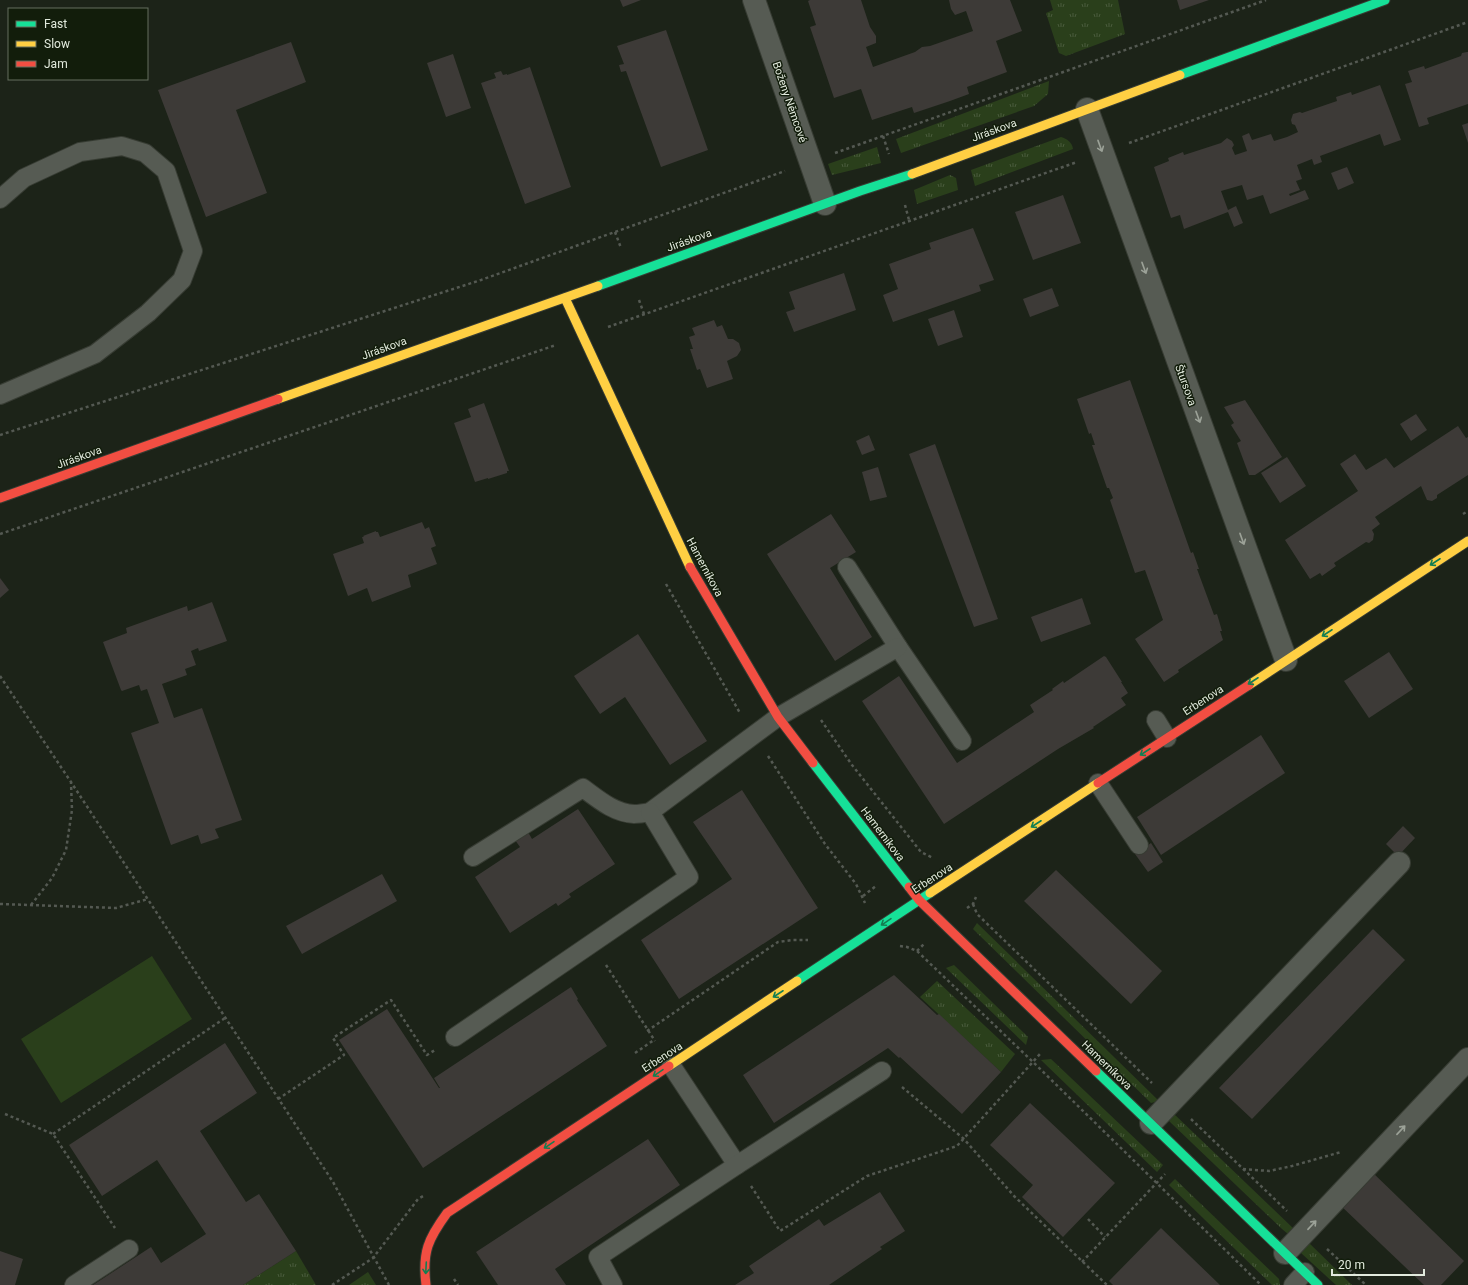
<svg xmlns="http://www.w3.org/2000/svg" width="1468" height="1285" viewBox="0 0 1468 1285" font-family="Roboto,sans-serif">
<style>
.grass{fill:url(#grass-tufts)}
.pitch{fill:#2a3f1b}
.building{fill:#3d3a37}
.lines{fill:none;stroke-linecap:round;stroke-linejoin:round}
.lane-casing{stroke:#373c33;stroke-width:20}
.street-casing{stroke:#373c33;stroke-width:24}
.fast-casing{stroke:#373c33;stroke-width:11}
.slow-casing{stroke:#373c33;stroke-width:11}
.jam-casing{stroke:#373c33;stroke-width:11}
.path{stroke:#545952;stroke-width:2.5;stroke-dasharray:3 3;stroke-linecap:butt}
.lane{stroke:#565b53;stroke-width:18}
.street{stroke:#565b53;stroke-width:22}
.fast{stroke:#16e098;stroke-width:9}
.slow{stroke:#ffcf43;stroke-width:9}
.jam{stroke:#f24e42;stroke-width:9}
.oneway{stroke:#9ca298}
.oneway2{stroke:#147e52}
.labels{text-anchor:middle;stroke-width:3;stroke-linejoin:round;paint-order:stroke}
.street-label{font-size:11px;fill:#e2eadd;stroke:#121d0b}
</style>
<defs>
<pattern id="grass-tufts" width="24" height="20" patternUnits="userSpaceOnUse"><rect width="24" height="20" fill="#2a3f1b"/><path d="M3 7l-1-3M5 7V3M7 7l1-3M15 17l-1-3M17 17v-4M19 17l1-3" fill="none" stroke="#495b3c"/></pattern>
</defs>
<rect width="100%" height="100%" fill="#1c2318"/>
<g class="grass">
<polygon points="1050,0 1118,0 1125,34 1066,56 1059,53 1046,13 1053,10"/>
<polygon points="1049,81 1048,94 1034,106 901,153 896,139"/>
<path d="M 1061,137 C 1067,139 1072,142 1073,149 L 975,186 L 971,170 Z"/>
<polygon points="877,147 881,163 832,175 828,164"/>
<polygon points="950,175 956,178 958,190 917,204 914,190"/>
<polygon points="977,923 1159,1101 1151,1103 973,929"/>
<polygon points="954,965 1028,1037 1026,1045 946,968"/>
<polygon points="937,981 1015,1054 1001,1072 920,997"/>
<polygon points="1051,1059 1163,1165 1157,1172 1041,1060"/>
<polygon points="1173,1113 1296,1231 1288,1234 1282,1229 1169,1121"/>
<polygon points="1175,1179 1279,1279 1280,1285 1272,1285 1169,1185"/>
<polygon points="1306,1240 1352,1285 1336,1285 1301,1253 1301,1246"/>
<polygon points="296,1251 316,1285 243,1285"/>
<polygon points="368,1272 376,1285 349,1285"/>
</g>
<polygon class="pitch" points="152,956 192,1019 61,1103 21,1039"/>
<g class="building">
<polygon points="620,0 641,0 623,7"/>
<polygon points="810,0 861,0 870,27 876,36 876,43 866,47 873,67 915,52 922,47 930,46 973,31 966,11 955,15 951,9 949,0 1010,0 1022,31 996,41 1007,72 967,87 969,94 950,101 914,113 912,107 872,120 861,89 834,98 810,27 816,25 808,1"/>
<polygon points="1177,0 1209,0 1180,10"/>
<polygon points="666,30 708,150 661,167 626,71 621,72 619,65 624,64 617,46"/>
<polygon points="291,42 306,82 236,110 267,193 206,217 158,90"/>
<polygon points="1467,52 1468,52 1468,104 1427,118 1429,124 1419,127 1405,84 1412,82 1408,71 1424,66 1425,69 1461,56 1462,53"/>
<polygon points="453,54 471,108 446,117 427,63"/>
<polygon points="530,67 571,187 525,204 481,83 496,78 494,73 501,71 503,75 507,74 507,75"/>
<polygon points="1380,85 1401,140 1384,146 1380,134 1320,156 1322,162 1314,165 1312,159 1297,165 1302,179 1296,181 1300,190 1289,194 1290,196 1305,190 1309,199 1270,214 1263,195 1247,200 1242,185 1221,191 1228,210 1236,206 1243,223 1234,227 1228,212 1184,229 1180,215 1171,218 1154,167 1169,161 1168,158 1183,152 1184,155 1221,143 1227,138 1232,141 1234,145 1232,148 1235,155 1247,151 1242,136 1249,133 1252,140 1271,134 1274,141 1287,137 1298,132 1295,125 1292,124 1291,120 1293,114 1300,112 1302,113 1337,101 1336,97 1351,92 1352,95"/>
<polygon points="1468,123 1468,143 1462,125"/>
<polygon points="1347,167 1354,183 1338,190 1331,173"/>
<polygon points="1063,195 1081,243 1033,260 1015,212"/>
<polygon points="973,228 994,280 979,285 981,291 893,322 883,295 898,289 889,264 931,249 929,243"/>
<polygon points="844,273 856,310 794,332 786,312 795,309 789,292"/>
<polygon points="1052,288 1059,306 1030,317 1023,299"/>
<polygon points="954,310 963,337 938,346 928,319"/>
<polygon points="714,320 717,327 722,325 728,339 733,339 739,343 741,350 737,356 727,361 733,379 707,388 700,369 697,370 690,349 693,349 689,337 695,335 692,328"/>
<polygon points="1130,380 1191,553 1193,552 1199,569 1197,569 1214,615 1217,614 1222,631 1220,631 1223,640 1178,670 1179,672 1164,682 1135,639 1163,620 1145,570 1135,573 1110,500 1113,498 1109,488 1107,488 1092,445 1095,445 1091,433 1089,434 1077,399"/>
<polygon points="1245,400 1282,457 1255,475 1249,475 1237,443 1241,441 1231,425 1234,423 1224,407"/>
<polygon points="484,403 509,471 507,471 507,473 488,479 488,478 475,482 454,423 471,417 468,409"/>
<polygon points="1416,414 1427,430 1411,441 1400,424"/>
<polygon points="1458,426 1466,438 1468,437 1468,475 1437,495 1437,498 1432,501 1427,500 1421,486 1375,517 1380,524 1372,530 1374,534 1373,540 1369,543 1366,542 1334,563 1336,566 1322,576 1320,573 1310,579 1285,540 1358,491 1340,464 1355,454 1366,470 1386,458 1394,468"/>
<polygon points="869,435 875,450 862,455 856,441"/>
<polygon points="935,444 998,619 974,627 909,454"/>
<polygon points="1287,457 1306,486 1280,503 1261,473"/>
<polygon points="878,467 887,497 870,501 862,472"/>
<polygon points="831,514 856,552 830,568 872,637 835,661 767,554"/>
<polygon points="422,522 425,529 429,527 436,546 431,548 437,564 408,575 411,587 372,602 367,588 348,596 333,554 364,543 362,537 364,537 363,536 376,531 376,532 378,532 380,537"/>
<polygon points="0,578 9,590 0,598"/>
<polygon points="1082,598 1091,624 1041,642 1031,617"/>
<polygon points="212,602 227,641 199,651 198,648 191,651 196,665 185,669 187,675 162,684 174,718 202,708 242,820 215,829 219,838 201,844 198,835 171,845 131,733 159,723 147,689 141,691 139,685 122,691 121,690 103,642 127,633 126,628 187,606 188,611"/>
<polygon points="638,634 707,741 670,765 625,697 600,714 574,676"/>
<polygon points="1389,652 1413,689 1369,718 1344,681"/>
<polygon points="1104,656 1106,657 1122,682 1121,682 1128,693 1121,698 1126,705 1093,727 1094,728 1058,749 944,824 862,701 899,676 957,763 1034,712 1030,705 1053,690 1052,689 1063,681 1064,683"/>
<polygon points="1261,735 1285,773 1161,855 1137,817"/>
<polygon points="742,790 818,908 679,999 641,940 732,879 693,822"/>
<polygon points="578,809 615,864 569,894 571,897 558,906 556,903 510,933 475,877 520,847 515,840 528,832 532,839"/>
<polygon points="1403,826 1415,838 1398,856 1386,844"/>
<polygon points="1151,843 1163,862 1148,872 1135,854"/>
<polygon points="1056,870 1162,971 1131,1004 1024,901"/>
<polygon points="382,874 397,901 302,954 286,926"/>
<polygon points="1373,929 1405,960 1252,1119 1219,1088"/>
<polygon points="894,975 937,1015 939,1014 1001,1072 962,1114 900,1057 899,1058 888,1048 774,1123 743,1075"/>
<polygon points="571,987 578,999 577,1000 607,1046 423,1168 339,1040 387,1009 439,1088 440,1088 434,1078"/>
<polygon points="225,1043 257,1093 200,1131 246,1202 259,1194 296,1251 243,1285 93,1285 151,1247 161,1263 206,1234 157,1160 102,1196 69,1145"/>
<polygon points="1030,1103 1115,1183 1063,1237 1022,1197 1033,1185 990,1145"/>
<polygon points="648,1139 680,1185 555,1269 566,1285 498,1285 476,1252"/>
<polygon points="1371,1171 1464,1261 1441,1285 1424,1285 1339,1204"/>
<polygon points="880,1192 905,1231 880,1247 882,1249 829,1285 735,1285 754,1273 749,1266 819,1219 824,1226"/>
<polygon points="1161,1228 1220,1285 1113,1285 1109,1281"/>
<polygon points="0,1251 23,1259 15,1285 0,1285"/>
</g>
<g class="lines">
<g class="lane-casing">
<g id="lane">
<polyline points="0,199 24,178 80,152 122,146 145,153 166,171 193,251 182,280 148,313 95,354 0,395"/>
<polyline points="847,567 898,647 962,741"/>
<polyline points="1156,720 1167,738"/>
<polyline points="1098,783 1139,845"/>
<path d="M 473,857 L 583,788 C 598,799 614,813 634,814 C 639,814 645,813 650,812 L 778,717 L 898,647"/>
<polyline points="455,1037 689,877 650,812"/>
<polyline points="671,1065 737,1165"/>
<polyline points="74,1285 129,1249"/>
<polyline points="613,1285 598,1257 737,1165 882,1071"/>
<polyline points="1293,1285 1305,1272"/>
</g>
</g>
<g class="street-casing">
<g id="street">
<polyline points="754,0 825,204"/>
<polyline points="1087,109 1286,660"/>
<polyline points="1151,1123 1399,863"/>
<polyline points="1285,1253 1468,1059"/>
</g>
</g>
<g class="fast-casing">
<g id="fast">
<polyline points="1180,75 1385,0"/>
<polyline points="598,286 860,191 912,174"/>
<polyline points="813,763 909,887"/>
<polyline points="797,981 930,893"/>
<polyline points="1096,1071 1318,1285"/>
</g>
</g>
<g class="slow-casing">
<g id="slow">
<polyline points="912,174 1180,75"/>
<polyline points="565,298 690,567"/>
<polyline points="278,399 598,286"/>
<polyline points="1249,685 1468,541"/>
<polyline points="930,893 1098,783"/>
<polyline points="669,1066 797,981"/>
</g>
</g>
<g class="jam-casing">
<g id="jam">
<polyline points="0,498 278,399"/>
<polyline points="690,567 778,717 813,763"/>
<polyline points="1098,783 1249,685"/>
<polyline points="909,887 919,900 1096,1071"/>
<path d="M 426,1285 C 422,1252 428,1239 447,1213 L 669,1066"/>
</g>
</g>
<g class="path">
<polyline points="883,136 889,154"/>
<polyline points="1129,143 1468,22"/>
<polyline points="835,153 1266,0"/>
<polyline points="905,205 909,220"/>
<polyline points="615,232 621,248"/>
<polyline points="639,300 644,314"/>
<polyline points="608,327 1077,162"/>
<polyline points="0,435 481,280 785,171"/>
<polyline points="1463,514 1468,511"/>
<polyline points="0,534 556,345"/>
<polyline points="666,584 740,713"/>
<polyline points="0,676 71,782 333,1182 389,1285"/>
<polyline points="821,720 852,765 921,852 933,858"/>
<polyline points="768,756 825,844 856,884 865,903"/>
<polyline points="863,896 876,886"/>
<polyline points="0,904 116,908 148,899"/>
<polyline points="973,904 977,914 1152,1083"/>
<polyline points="31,905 52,878 66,850 72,810 71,783"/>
<polyline points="967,908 973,904 976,897"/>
<polyline points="900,946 907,947 917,951 1033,1062 1261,1285"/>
<polyline points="917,951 925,943"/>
<polyline points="606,965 655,1041"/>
<polyline points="647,1031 778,942 793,940 808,940"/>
<polyline points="635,1053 654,1040"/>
<polyline points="902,1087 964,1139 1014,1196 1107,1285"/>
<polyline points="278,1099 344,1055 333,1038 391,1000 427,1055 435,1050"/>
<polyline points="5,1114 53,1134 115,1228"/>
<polyline points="1191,1119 1287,1211"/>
<polyline points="53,1134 225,1018"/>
<polyline points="1243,1169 1269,1171 1292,1166 1341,1152"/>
<polyline points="751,1186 780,1231 867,1176 957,1146 1040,1054"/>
<polyline points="1088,1219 1105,1237"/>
<polyline points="1327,1249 1366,1285"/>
<polyline points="1082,1262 1165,1174"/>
<polyline points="454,1279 458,1285"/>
<polyline points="332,1285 373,1258 418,1199 425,1195"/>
</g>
<use href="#lane" class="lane"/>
<use href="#street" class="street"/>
<use href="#fast" class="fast"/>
<use href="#slow" class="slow"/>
<use href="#jam" class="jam"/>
</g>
<defs><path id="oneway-shaft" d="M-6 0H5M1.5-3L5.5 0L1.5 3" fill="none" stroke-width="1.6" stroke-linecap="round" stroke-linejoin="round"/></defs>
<g class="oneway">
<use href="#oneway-shaft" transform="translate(1100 146) rotate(70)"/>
<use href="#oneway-shaft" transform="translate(1144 268) rotate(70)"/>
<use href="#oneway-shaft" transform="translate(1198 417) rotate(70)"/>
<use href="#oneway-shaft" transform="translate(1242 539) rotate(70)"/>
<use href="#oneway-shaft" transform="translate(1401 1130) rotate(-47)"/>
<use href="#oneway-shaft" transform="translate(1312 1225) rotate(-47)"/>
</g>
<g class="oneway2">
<use href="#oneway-shaft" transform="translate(1435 562) rotate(147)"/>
<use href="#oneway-shaft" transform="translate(1327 633) rotate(147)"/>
<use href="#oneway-shaft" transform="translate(1253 681) rotate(147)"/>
<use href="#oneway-shaft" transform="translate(1145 752) rotate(147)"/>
<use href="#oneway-shaft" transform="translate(1036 824) rotate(147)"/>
<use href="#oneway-shaft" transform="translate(886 922) rotate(146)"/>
<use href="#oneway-shaft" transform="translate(778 994) rotate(147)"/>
<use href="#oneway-shaft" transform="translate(658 1073) rotate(146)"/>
<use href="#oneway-shaft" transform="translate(549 1145) rotate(146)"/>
<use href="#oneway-shaft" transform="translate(426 1268) rotate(93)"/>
</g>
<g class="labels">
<g class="street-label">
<text transform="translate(790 102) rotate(71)" y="4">Boženy Němcové</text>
<text transform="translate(994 130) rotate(-20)" y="4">Jiráskova</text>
<text transform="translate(689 240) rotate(-20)" y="4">Jiráskova</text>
<text transform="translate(384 348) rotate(-20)" y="4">Jiráskova</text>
<text transform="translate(1186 385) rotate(70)" y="4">Štursova</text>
<text transform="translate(79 457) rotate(-20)" y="4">Jiráskova</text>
<text transform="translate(705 567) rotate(62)" y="4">Hamerníkova</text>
<text transform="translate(1203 700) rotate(-33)" y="4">Erbenova</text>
<text transform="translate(883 834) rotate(53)" y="4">Hamerníkova</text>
<text transform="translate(932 878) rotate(-33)" y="4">Erbenova</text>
<text transform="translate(662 1057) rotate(-33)" y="4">Erbenova</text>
<text transform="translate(1107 1065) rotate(44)" y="4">Hamerníkova</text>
</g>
</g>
<rect x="8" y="8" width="140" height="72" fill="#121d0b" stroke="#656f5f"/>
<rect x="16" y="21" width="20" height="6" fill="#16e098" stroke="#656f5f"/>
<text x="44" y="28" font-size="12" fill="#e2eadd">Fast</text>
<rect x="16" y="41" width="20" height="6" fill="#ffcf43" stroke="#656f5f"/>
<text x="44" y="48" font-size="12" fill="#e2eadd">Slow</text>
<rect x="16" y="61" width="20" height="6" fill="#f24e42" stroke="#656f5f"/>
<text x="44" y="68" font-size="12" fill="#e2eadd">Jam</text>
<path d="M1332 1269v6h92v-6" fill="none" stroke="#e2eadd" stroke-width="2"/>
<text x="1338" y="1269" font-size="12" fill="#e2eadd" stroke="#121d0b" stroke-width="3" paint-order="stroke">20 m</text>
</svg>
